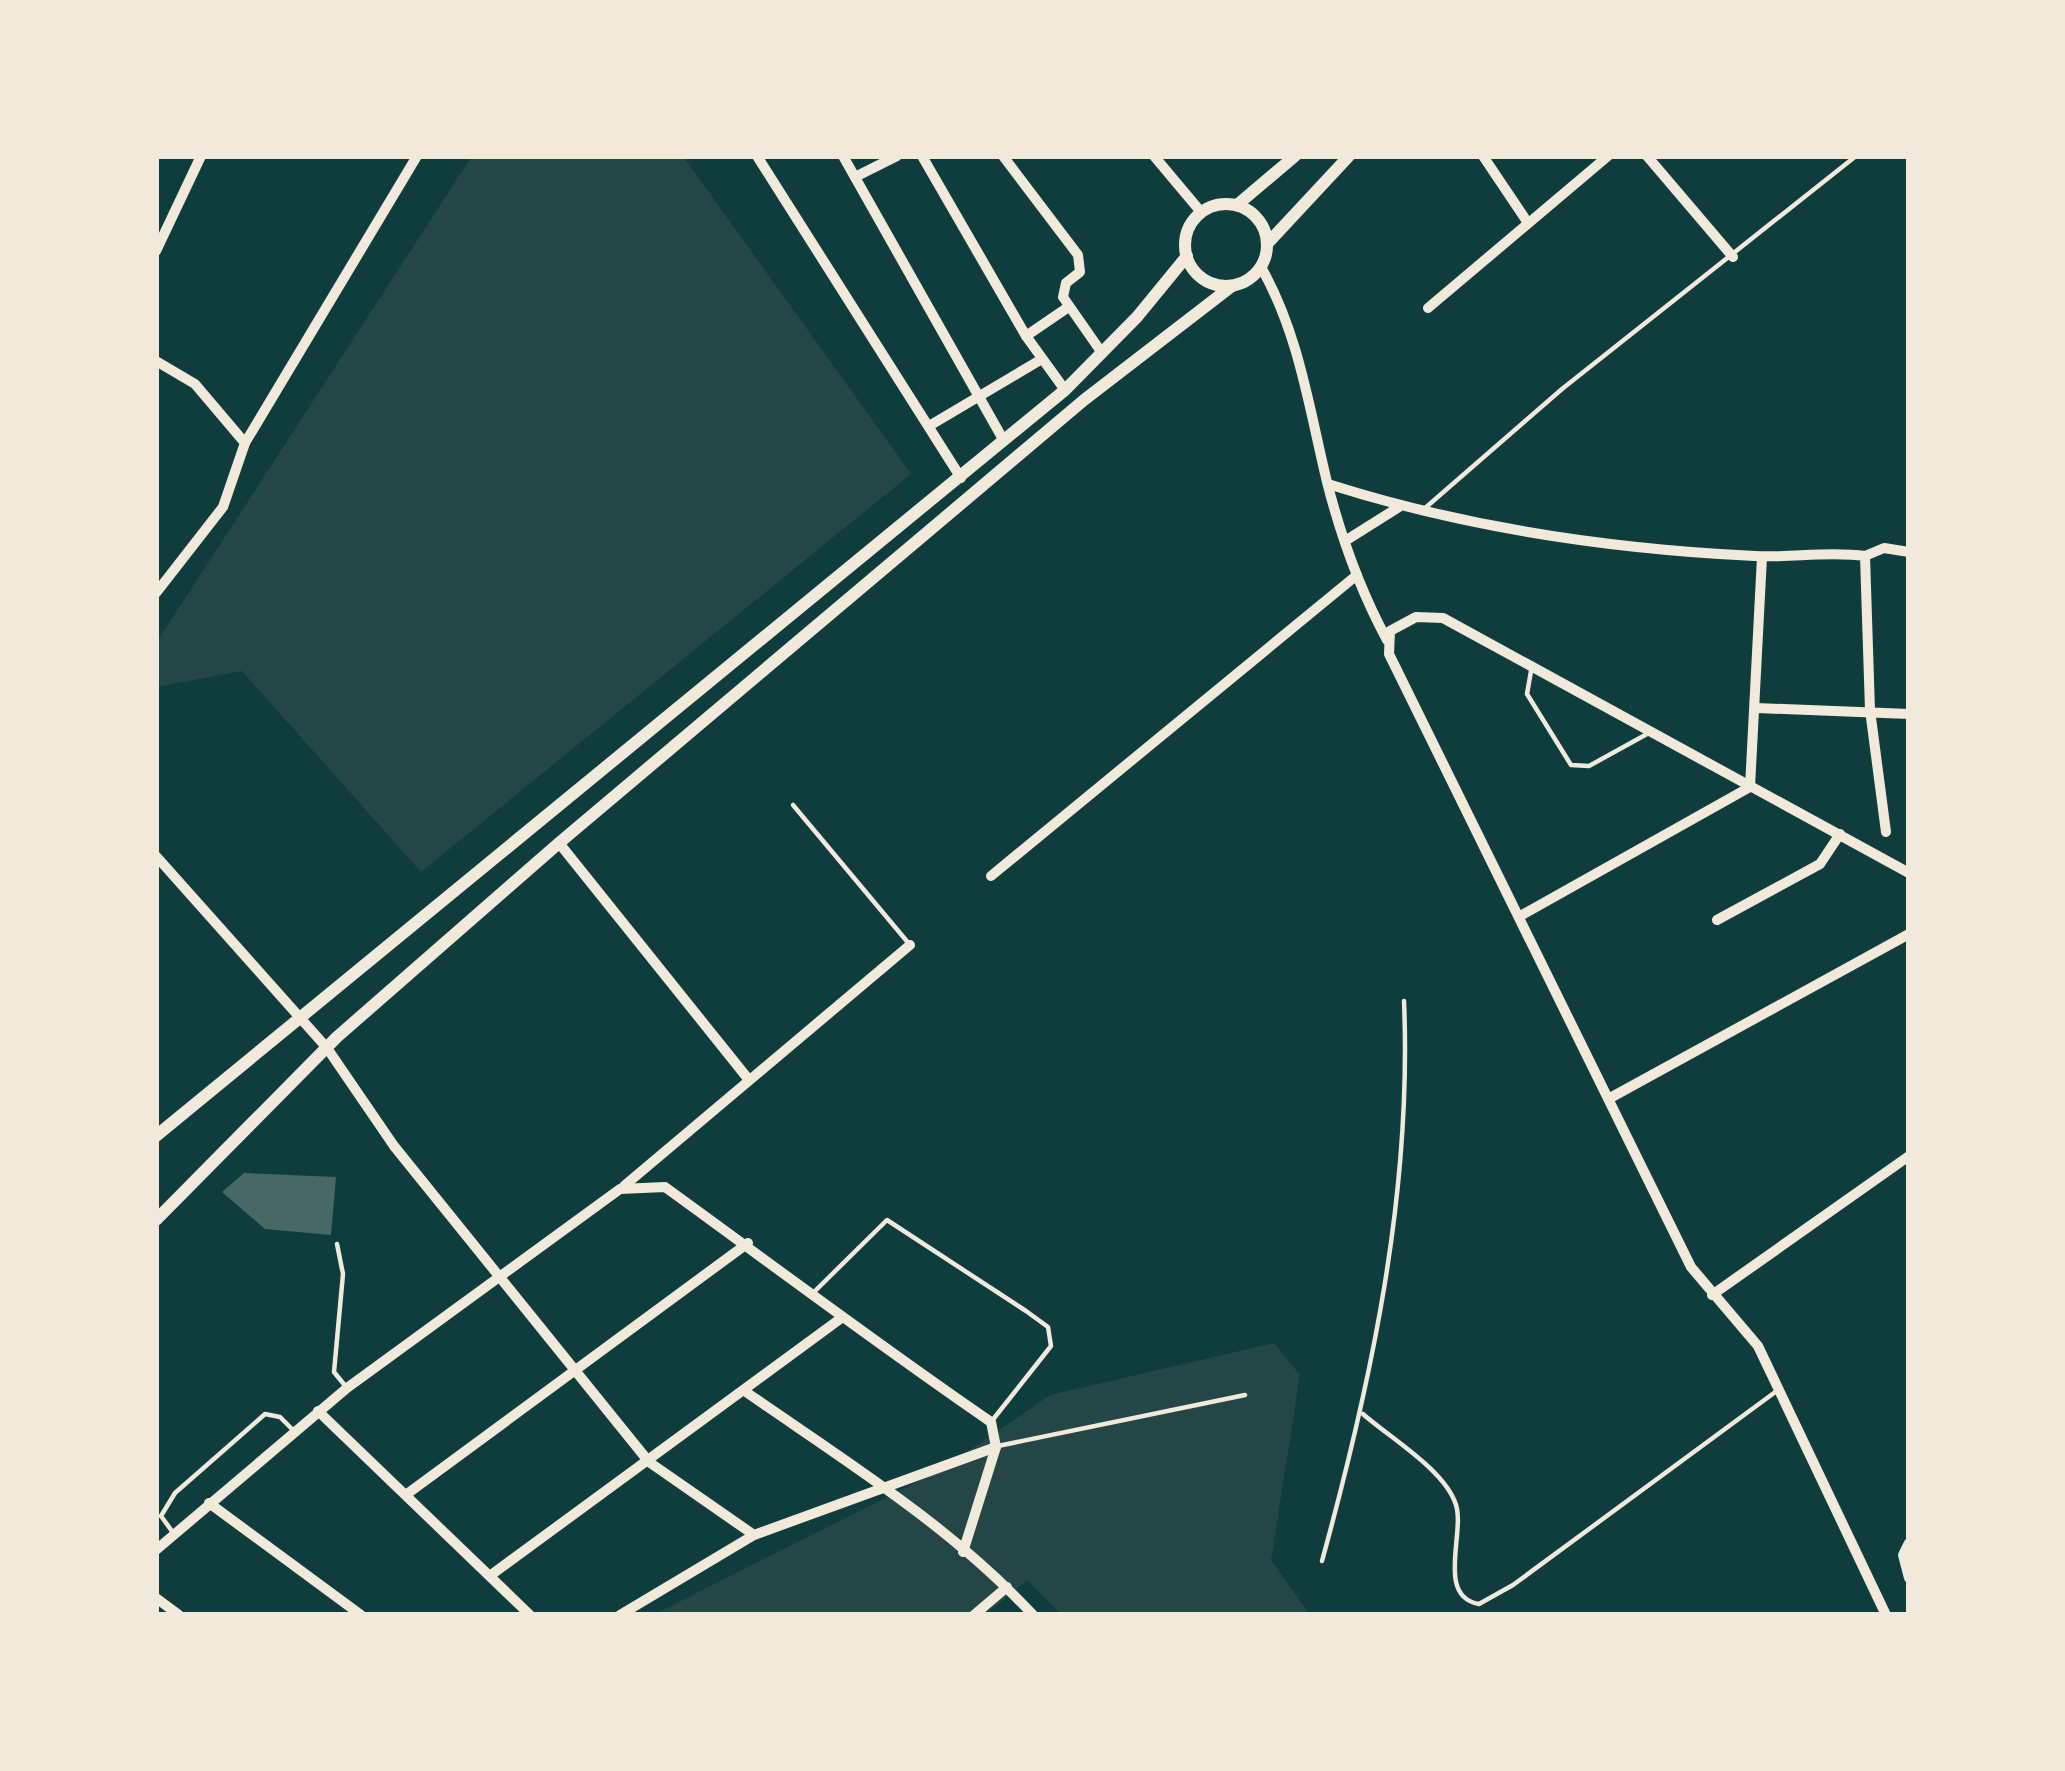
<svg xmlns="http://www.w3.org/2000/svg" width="2065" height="1771" viewBox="0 0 2065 1771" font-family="'Public Sans',sans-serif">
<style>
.green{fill:#244646}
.building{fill:#486865}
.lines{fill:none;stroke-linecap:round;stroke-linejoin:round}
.service{stroke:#f1e9da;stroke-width:4.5}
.minor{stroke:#f1e9da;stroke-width:10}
.tertiary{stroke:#f1e9da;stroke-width:12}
</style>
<rect width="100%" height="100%" fill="#0f3d3e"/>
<g class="green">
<polygon points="472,156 683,156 911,474 421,872 242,671 156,687 156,643"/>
<polygon points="1274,1343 1300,1375 1271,1560 1310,1615 1062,1615 1027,1580 985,1615 653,1615 941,1470 1050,1395"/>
</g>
<polygon class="building" points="244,1173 336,1177 331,1235 265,1229 222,1192"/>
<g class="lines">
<g class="service">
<polyline points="1424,509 1562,389 1856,156"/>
<polyline points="1531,671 1527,694 1571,765 1589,766 1647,734"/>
<polyline points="793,805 910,945"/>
<polyline points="337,1244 343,1274 334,1372 347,1388"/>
<polyline points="813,1293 887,1220 1026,1311 1048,1327 1051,1346 991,1422"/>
<path d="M 1363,1414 C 1390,1438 1445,1470 1456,1505 C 1465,1533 1436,1597 1479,1604 L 1513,1585 L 1778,1390"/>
<polyline points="998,1446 1245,1395"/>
<polyline points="174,1534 161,1516 175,1493 265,1414 280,1417 293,1430"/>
<path d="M 1322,1561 C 1372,1379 1412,1191 1404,1001"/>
</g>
<g class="minor">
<polyline points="757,156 961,478"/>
<polyline points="843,156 1004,441"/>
<polyline points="922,156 1026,336 1065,390"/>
<polyline points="1003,156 1078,255 1080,272 1066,283 1063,297 1102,353"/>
<polyline points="1154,156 1201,212"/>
<polyline points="1483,156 1528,223"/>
<polyline points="1647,156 1733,257"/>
<polyline points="855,177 897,156"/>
<polyline points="156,251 201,156"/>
<path d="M 1261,267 C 1299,334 1309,408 1327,482 C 1341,537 1360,590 1387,640"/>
<polyline points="1428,308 1608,156"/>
<polyline points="1026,336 1067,308"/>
<polyline points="156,361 195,384 245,443 223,507 156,593"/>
<polyline points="929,426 1042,359"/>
<polyline points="245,443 417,156"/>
<path d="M 1328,484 C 1466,528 1610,549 1755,556 C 1791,558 1828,551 1865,556 L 1870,710 L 1886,832"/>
<polyline points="1345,541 1399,507"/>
<polyline points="1865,556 1884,548 1909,552"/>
<polyline points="1756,708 1909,714"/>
<polyline points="559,843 749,1080"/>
<polyline points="156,856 327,1048 394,1146 649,1462 754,1535"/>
<polyline points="991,876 1357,575"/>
<polyline points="1522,915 1750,787 1762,557"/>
<polyline points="1717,920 1820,864 1840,834"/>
<polyline points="1610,1098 1909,934"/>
<polyline points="624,1186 910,945"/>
<polyline points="1712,1295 1909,1156"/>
<path d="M 746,1392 C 844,1460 952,1527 1033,1615"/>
<polyline points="318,1411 530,1615"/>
<polyline points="407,1494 748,1243"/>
<polyline points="209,1503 361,1615"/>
<polyline points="1909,1543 1903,1555 1909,1578"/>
<path d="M 156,1550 L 347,1388 L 620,1189 L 665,1187 C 774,1266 880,1346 991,1422 L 996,1447 L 963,1552"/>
<polyline points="491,1575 840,1319"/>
<polyline points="156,1598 179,1615"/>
<polyline points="620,1615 754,1535 996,1447"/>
<polyline points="974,1615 1007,1587"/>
<polyline points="1886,1615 1758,1346 1691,1267 1389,654 1390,631 1416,617 1443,618 1909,873"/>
</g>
<g class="tertiary">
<circle cx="1226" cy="245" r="41"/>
<polyline points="1237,205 1295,156"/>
<polyline points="1268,243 1349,156"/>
<polyline points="156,1136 1065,390 1137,317 1187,256"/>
<polyline points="156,1220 337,1037 559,843 1084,400 1232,286"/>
</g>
</g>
<rect width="2065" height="1771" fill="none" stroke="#f1e9da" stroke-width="318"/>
</svg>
